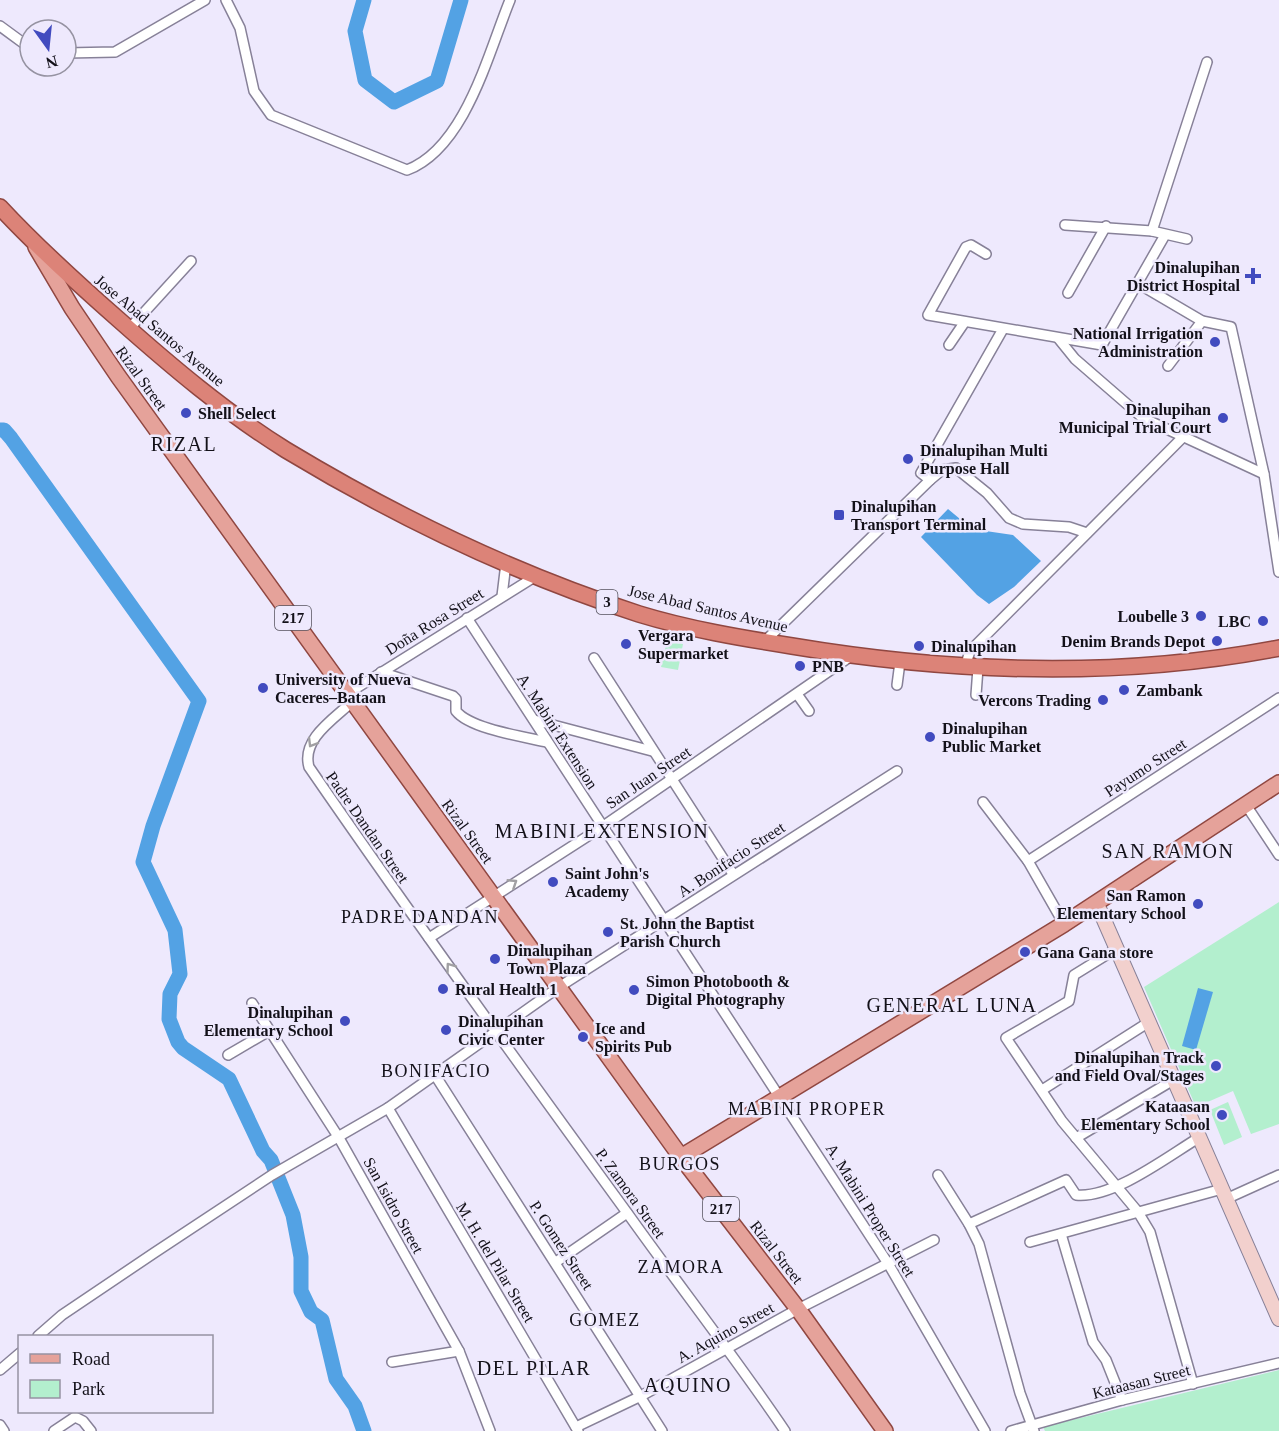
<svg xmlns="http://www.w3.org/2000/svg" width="1279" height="1431" viewBox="0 0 1279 1431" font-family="'Times New Roman',serif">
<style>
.green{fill:#b3efce}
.water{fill:#53a2e4}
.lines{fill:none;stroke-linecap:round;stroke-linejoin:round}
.river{stroke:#53a2e4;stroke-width:15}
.minor-casing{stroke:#878198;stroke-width:12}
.secondary-casing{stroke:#878198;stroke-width:16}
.primary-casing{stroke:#904741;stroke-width:18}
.trunk-casing{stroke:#904741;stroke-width:18}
.minor{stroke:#fff;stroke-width:9}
.secondary{stroke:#f2d0cd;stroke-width:14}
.primary{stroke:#e5a29a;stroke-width:15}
.trunk{stroke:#dc8378;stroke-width:15}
.oneway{stroke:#a1a0a3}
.poi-dot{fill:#414bbf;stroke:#eee9fd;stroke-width:2}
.labels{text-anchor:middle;stroke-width:5;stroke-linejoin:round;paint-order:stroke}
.shield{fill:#eee9fd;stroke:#55525d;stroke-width:1.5}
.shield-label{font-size:15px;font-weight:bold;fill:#131119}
.poi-label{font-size:16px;font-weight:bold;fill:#131119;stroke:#eee9fd;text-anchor:start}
.street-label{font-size:16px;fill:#131119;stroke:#eee9fd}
.neighbourhood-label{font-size:18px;letter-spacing:1.5px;fill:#131119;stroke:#eee9fd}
.quarter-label{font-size:20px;letter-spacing:1.5px;fill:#131119;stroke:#eee9fd}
</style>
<rect width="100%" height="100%" fill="#eee9fd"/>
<g class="green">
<polygon points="667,641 683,644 678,670 661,667"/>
<polygon points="1279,902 1279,1124 1251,1134 1233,1091 1196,1107 1144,987"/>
<polygon points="1228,1102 1242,1137 1224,1145 1210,1110"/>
<polygon points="1279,1370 1279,1431 1045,1431 1043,1427"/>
</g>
<g class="water">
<polygon points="948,509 972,529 1013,535 1041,561 1014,587 989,604 977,595 921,537"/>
<polygon points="1198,988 1213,992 1196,1050 1182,1046"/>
</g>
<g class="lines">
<g class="river">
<polyline points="364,0 355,31 365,80 394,102 437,81 461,0"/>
<polyline points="0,430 4,430 11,438 199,701 153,826 143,862 175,930 180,974 170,994 169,1019 178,1042 183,1048 229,1079 263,1151 271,1160 293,1215 301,1257 301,1291 311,1312 322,1320 336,1379 355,1406 364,1431"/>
</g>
<g class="minor-casing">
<g id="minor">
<path d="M 226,0 L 240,28 L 254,91 L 271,115 L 407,170 C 465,148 488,54 510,0"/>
<polyline points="0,26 30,48"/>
<polyline points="66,53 115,52 205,0"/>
<polyline points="1065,225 1152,231 1187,239"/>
<polyline points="1152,231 1207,62"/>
<polyline points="986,254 971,245 966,247 928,315 1102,345 1165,235"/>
<polyline points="1139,284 1202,321 1231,327 1264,474 1279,572"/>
<polyline points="1068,293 1106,226"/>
<polyline points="129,329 191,261"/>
<polyline points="1058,338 1075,359 1143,418 1264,474"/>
<polyline points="949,345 964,323"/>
<polyline points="1168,366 1202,321"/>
<polyline points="930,480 942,470 956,468 987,493 1009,518 1023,524 1069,527 1087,533"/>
<polyline points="502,596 506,563"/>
<polyline points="467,618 889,1265 985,1431"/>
<polyline points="764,642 930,480 921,473 1003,329"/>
<polyline points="594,658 733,874"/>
<polyline points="965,667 970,651 1184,436"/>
<path d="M 381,672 L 453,696 L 456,699 L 456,711 C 470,729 525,737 547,742"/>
<polyline points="897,685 900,662"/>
<polyline points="347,694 536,576"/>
<polyline points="797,694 809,711"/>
<polyline points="976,695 978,668"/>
<path d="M 353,701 C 334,719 301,739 309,767 C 413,918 520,1066 628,1214 C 680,1287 735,1357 785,1431"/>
<polyline points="534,720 652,751"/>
<polyline points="983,802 1028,861 1064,924"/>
<polyline points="1246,805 1279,855"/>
<polyline points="1028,861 1279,698"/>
<polyline points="429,938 602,827 851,656"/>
<polyline points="1116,949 1074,975 1069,1001 1006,1038 1062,1121 1138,1212 1150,1232 1193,1384"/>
<polyline points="252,1003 339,1138 459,1351 490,1431"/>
<polyline points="228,1055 269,1031"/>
<polyline points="435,1075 662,1431"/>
<polyline points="1042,1090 1149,1022"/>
<polyline points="388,1108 578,1431"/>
<polyline points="1076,1138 1175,1079"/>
<polyline points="938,1175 969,1224 979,1244 1020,1393 1034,1431"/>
<polyline points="1226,1199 1279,1175"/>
<path d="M 969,1224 L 1066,1180 L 1076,1195 C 1113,1199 1168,1156 1200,1137"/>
<polyline points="1061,1234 1093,1342 1106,1360 1122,1400"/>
<polyline points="1030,1242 1222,1189"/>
<polyline points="556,1262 627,1213"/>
<polyline points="38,1336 62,1315 154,1253 272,1175 388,1108 559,987 897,771"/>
<polyline points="392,1362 459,1351"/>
<polyline points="0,1370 20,1353"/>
<polyline points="0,1425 4,1431"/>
<polyline points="576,1427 641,1396 798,1309 934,1240"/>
<polyline points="54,1431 75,1417 83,1421 91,1431"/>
<polyline points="1011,1431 1122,1400 1279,1363"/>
</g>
</g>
<g class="secondary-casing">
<polyline id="secondary" points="1097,904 1279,1319"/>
</g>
<g class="primary-casing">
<g id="primary">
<polyline points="36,247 72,308 118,376 681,1157 798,1309 885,1431"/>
<polyline points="681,1157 1064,924 1279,783"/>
</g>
</g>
<g class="trunk-casing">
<path id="trunk" d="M 0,207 C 37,247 77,283 118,319 C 171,366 225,412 286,450 C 397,517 516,574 639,614 C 688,629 741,638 792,646 C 953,673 1118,679 1279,648"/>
</g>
<use href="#minor" class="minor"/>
<use href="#secondary" class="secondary"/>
<use href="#primary" class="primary"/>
<use href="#trunk" class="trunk"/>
</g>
<defs><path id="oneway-chevron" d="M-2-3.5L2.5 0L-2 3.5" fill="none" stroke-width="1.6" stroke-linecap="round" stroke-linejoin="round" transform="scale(1.5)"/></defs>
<g class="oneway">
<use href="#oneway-chevron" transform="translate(312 743) rotate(121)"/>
<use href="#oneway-chevron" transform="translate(513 883) rotate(-33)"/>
<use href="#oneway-chevron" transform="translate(450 967) rotate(-126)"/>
</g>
<g class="poi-dot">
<path d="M1250 267h6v6h6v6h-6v6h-6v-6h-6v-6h6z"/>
<circle cx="1215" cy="342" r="6"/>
<circle cx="186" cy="413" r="6"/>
<circle cx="1223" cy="418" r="6"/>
<circle cx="908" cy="459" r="6"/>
<rect x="833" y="509" width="12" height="12" rx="3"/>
<circle cx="1201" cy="616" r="6"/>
<circle cx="1263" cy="621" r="6"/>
<circle cx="1217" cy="641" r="6"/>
<circle cx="626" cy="644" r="6"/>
<circle cx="919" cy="646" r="6"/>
<circle cx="800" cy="666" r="6"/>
<circle cx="263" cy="688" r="6"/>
<circle cx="1124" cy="690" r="6"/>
<circle cx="1103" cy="700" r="6"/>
<circle cx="930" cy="737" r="6"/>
<circle cx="553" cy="882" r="6"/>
<circle cx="1198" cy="904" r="6"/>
<circle cx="608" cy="932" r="6"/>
<circle cx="1025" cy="952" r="6"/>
<circle cx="495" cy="959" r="6"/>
<circle cx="443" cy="989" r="6"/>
<circle cx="634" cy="990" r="6"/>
<circle cx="345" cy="1021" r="6"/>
<circle cx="446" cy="1030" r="6"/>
<circle cx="583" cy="1037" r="6"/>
<circle cx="1216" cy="1066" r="6"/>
<circle cx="1222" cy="1115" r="6"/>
</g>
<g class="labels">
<g class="shield">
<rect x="596.5" y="590" width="21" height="24" rx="4.5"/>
<rect x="275" y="606" width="36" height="24" rx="4.5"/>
<rect x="703" y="1197" width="36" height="24" rx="4.5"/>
</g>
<g class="shield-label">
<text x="607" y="607">3</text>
<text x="293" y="623">217</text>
<text x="721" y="1214">217</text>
</g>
<g class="poi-label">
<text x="1240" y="273" text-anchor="end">Dinalupihan<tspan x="1240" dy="18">District Hospital</tspan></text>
<text x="1203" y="339" text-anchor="end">National Irrigation<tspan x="1203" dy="18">Administration</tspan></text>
<text x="1211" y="415" text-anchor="end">Dinalupihan<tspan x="1211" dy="18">Municipal Trial Court</tspan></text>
<text x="198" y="419">Shell Select</text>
<text x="920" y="456">Dinalupihan Multi<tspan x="920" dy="18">Purpose Hall</tspan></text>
<text x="851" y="512">Dinalupihan<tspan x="851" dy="18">Transport Terminal</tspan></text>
<text x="1189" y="622" text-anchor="end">Loubelle 3</text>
<text x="1251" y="627" text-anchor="end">LBC</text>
<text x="638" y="641">Vergara<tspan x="638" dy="18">Supermarket</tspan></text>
<text x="1205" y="647" text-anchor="end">Denim Brands Depot</text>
<text x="931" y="652">Dinalupihan</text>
<text x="812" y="672">PNB</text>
<text x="275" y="685">University of Nueva<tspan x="275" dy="18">Caceres–Bataan</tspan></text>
<text x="1136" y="696">Zambank</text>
<text x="1091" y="706" text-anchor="end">Vercons Trading</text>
<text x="942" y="734">Dinalupihan<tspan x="942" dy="18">Public Market</tspan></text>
<text x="565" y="879">Saint John's<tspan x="565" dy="18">Academy</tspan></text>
<text x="1186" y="901" text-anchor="end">San Ramon<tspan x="1186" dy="18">Elementary School</tspan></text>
<text x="620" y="929">St. John the Baptist<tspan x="620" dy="18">Parish Church</tspan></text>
<text x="507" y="956">Dinalupihan<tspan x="507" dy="18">Town Plaza</tspan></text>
<text x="1037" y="958">Gana Gana store</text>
<text x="646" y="987">Simon Photobooth &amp;<tspan x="646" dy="18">Digital Photography</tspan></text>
<text x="455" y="995">Rural Health 1</text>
<text x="333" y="1018" text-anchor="end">Dinalupihan<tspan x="333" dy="18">Elementary School</tspan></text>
<text x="458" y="1027">Dinalupihan<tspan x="458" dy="18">Civic Center</tspan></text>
<text x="595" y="1034">Ice and<tspan x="595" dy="18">Spirits Pub</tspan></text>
<text x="1204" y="1063" text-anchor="end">Dinalupihan Track<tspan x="1204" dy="18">and Field Oval/Stages</tspan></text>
<text x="1210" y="1112" text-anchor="end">Kataasan<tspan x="1210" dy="18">Elementary School</tspan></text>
</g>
<g class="street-label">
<text transform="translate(160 330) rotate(40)" y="6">Jose Abad Santos Avenue</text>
<text transform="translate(142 378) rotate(54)" y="6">Rizal Street</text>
<text transform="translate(708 608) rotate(13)" y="6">Jose Abad Santos Avenue</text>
<text transform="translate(434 621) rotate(-32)" y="6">Doña Rosa Street</text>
<text transform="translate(558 731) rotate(57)" y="6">A. Mabini Extension</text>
<text transform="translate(1145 767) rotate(-33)" y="6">Payumo Street</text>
<text transform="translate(648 777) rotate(-34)" y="6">San Juan Street</text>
<text transform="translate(368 827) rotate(55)" y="6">Padre Dandan Street</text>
<text transform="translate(468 831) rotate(54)" y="6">Rizal Street</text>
<text transform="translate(731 859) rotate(-33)" y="6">A. Bonifacio Street</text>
<text transform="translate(631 1193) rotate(54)" y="6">P. Zamora Street</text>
<text transform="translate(394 1205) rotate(61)" y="6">San Isidro Street</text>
<text transform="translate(871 1210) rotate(58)" y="6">A. Mabini Proper Street</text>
<text transform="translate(562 1245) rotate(57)" y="6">P. Gomez Street</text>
<text transform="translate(777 1252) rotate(52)" y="6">Rizal Street</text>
<text transform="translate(496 1262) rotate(59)" y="6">M. H. del Pilar Street</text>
<text transform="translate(725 1332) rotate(-29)" y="6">A. Aquino Street</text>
<text transform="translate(1141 1381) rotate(-14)" y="6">Kataasan Street</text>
</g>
<g class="neighbourhood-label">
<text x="420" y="923">PADRE DANDAN</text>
<text x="436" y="1077">BONIFACIO</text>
<text x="807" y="1115">MABINI PROPER</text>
<text x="680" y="1170">BURGOS</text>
<text x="681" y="1273">ZAMORA</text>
<text x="605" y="1326">GOMEZ</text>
</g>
<g class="quarter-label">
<text x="184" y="451">RIZAL</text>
<text x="602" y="838">MABINI EXTENSION</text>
<text x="1168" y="858">SAN RAMON</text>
<text x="952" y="1012">GENERAL LUNA</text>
<text x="534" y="1375">DEL PILAR</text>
<text x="688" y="1392">AQUINO</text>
</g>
</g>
<rect x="18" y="1335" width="195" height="78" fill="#eee9fd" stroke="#9693a2" stroke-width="1.5"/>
<rect x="30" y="1354" width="30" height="9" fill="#e5a29a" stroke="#9693a2" stroke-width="1.5"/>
<text x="72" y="1365" font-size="18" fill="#131119">Road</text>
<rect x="30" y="1380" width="30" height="18" fill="#b3efce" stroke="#9693a2" stroke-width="1.5"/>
<text x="72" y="1395" font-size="18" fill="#131119">Park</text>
<g transform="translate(48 48) rotate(165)"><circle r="28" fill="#eee9fd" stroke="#9693a2" stroke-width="1.5"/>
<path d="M0-4.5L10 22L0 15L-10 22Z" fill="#414bbf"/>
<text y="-9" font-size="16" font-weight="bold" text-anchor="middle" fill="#131119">N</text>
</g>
</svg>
